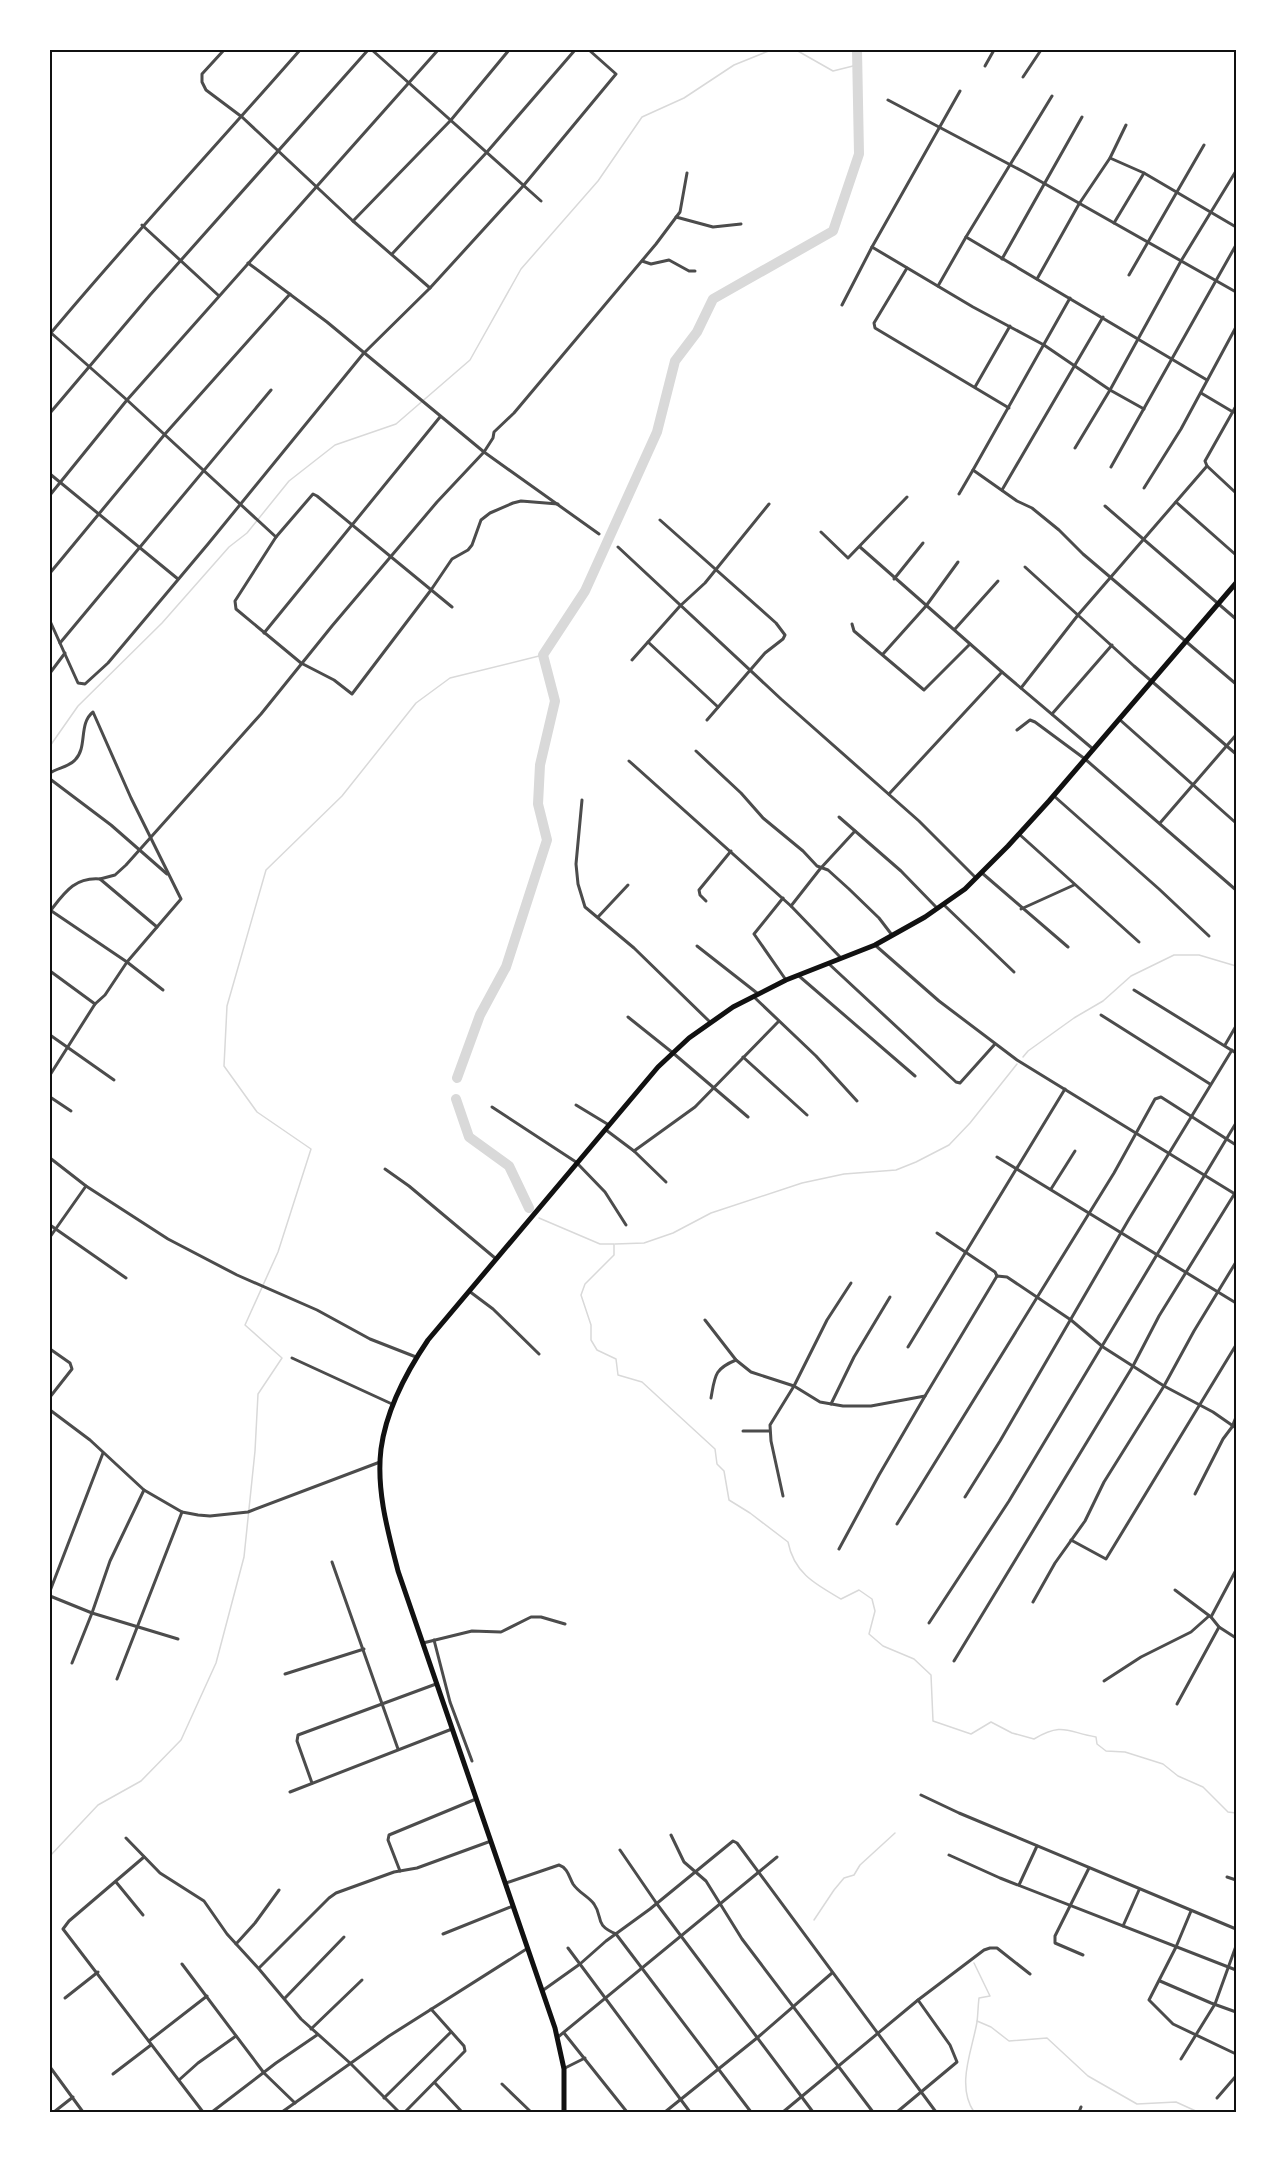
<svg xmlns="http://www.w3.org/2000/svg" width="1286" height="2162" viewBox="0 0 1286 2162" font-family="Raleway,sans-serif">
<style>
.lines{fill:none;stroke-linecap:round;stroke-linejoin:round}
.stream{stroke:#d9d9d9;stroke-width:1.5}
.river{stroke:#d9d9d9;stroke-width:10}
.minor{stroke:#4c4c4c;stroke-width:3}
.trunk{stroke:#111;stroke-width:5}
.neatline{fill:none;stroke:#111;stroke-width:2}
</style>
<rect width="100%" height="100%" fill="#fff"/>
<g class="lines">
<g class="stream">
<polyline points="796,50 833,71 857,65"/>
<polyline points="50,746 78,706 162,623 229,547 247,533 289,481 335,445 396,424 470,360 521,269 598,181 642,117 684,98 734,65 771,50"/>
<polyline points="1023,1057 1028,1051 1074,1018 1103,1001 1131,976 1174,955 1199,955 1236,966"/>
<path d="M 539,1218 L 600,1244 L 614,1244 L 614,1255 L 585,1284 L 581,1295 L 591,1325 L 591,1340 L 597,1350 L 616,1359 L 618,1375 L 642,1382 L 715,1449 L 717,1464 L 724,1471 L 729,1500 L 750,1513 L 788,1542 C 794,1573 815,1584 841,1599 L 859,1590 L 872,1599 L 875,1611 L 869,1634 L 883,1646 L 914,1659 L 931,1675 L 933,1721 L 971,1734 L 991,1722 L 1012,1733 L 1034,1739 C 1063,1722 1067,1732 1096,1737 L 1097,1744 L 1106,1751 L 1125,1752 L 1163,1764 L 1178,1776 L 1203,1787 L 1228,1812 L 1236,1813"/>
<polyline points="615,1244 644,1243 673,1233 711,1213 802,1183 844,1174 896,1170 916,1162 949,1145 970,1123 1017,1064"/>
<polyline points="50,1856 98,1805 141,1781 181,1740 216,1663 244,1557 255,1451 258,1394 282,1358 245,1325 278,1252 311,1149 257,1112 224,1066 227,1006 266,870 342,796 416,703 450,678 543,655"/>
<polyline points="814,1920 834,1890 844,1878 854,1875 860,1865 895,1833"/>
<polyline points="977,2021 991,2027 1009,2041 1047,2038 1088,2076 1137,2104 1176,2102 1198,2112"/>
<path d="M 974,2112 C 956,2085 972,2051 977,2022 C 978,2014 978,2006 979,1998 L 990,1996 L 974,1963"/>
</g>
<g class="river">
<polyline points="457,1078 480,1015 506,967 547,840 538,804 540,765 555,701 543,655 585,591 657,432 675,361 697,332 713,299 833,231 859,154 857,50"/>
<polyline points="456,1099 469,1137 509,1166 529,1208"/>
</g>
<g class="minor">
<polyline points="224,50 202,74 202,82 206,90 242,117 353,221 430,288"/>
<polyline points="372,50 541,201"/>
<polyline points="985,66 994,50"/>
<polyline points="1023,77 1041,50"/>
<polyline points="888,100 1024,172 1236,292"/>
<polyline points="1110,158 1144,173 1236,227"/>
<polyline points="676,217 713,227 741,224"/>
<polyline points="353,221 451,120 509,50"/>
<polyline points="1114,223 1144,173"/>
<polyline points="142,225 218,295"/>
<polyline points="966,237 1207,380"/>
<polyline points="872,247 973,307 1044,345 1110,390 1144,409"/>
<polyline points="392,254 487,152 575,50"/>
<polyline points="1002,259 1082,117"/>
<polyline points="642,261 651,264 669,260 689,271 695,271"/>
<polyline points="248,263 327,322 484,452 599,534"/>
<polyline points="907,268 874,323 875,328 1009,408"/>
<polyline points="1129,275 1204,145"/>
<polyline points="1037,279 1079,204 1110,158 1126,125"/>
<polyline points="938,286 966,237 1052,96"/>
<polyline points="1070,298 973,470 1017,501 1032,508 1059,530 1083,554 1236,684"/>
<polyline points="842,305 872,247 960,91"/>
<polyline points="50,332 127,400 276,537"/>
<path d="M 50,334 C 131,237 217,145 300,50"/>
<polyline points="975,387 1010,326"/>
<polyline points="1201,393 1233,412"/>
<polyline points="50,413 150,295 368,50"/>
<polyline points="1075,448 1110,390 1181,261 1236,171"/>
<polyline points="1207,466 1236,493"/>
<polyline points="1111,467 1236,245"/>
<polyline points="50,474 178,579"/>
<polyline points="1144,488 1181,429 1236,327"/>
<polyline points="1002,490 1103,317"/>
<polyline points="959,494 973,470"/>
<polyline points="50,495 127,400 438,50"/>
<polyline points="1176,502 1236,555"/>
<polyline points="1105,506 1236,619"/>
<polyline points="660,520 776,623 785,635 783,639 765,653 707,720"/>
<polyline points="821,532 848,558 907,497"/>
<polyline points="618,547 781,699 919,821 975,877"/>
<polyline points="860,547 1002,672 1093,749"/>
<polyline points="1025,567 1134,666 1236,754"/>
<polyline points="50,573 165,434 290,294"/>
<polyline points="894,579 923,543"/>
<path d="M 452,607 C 407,570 362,533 317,496 L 313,494 L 276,537 L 235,601 L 236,609 L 301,663 L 334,680 L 352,694 L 431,590 L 452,559 L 468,550 L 472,545 L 481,520 L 490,513 L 513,503 L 521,501 L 558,504"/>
<polyline points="50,621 78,683 85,684 108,663 208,544 363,354 430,288 524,185 616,74 589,50"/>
<polyline points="852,624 854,631 924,690 970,644"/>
<polyline points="955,629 998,581"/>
<polyline points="264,633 440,417"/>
<polyline points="648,642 718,707"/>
<polyline points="60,643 271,390"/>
<polyline points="883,654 926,606 958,562"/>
<polyline points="632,660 680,606 705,583 769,504"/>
<polyline points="50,673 65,653"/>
<polyline points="1021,688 1078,615 1207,466 1205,461 1236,406"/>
<polyline points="1052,714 1112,645"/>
<polyline points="1119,719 1236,823"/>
<polyline points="1017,730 1030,720 1035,722 1085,759 1236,890"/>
<polyline points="696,751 741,793 763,818 803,851 817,866 828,870 849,889 879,918 892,935"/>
<polyline points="629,761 791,906 841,958"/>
<path d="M 50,773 C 57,768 69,767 75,760 C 88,747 78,724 93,712 L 131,798 L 181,899 L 127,962 L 105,995 L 95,1004 L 50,1075"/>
<polyline points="50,779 111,825 167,874"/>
<polyline points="889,794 1002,672"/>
<polyline points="1054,796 1159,889 1209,936"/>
<polyline points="582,800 576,864 578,884 585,907 634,948 710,1022"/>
<polyline points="839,817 901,871 936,907"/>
<polyline points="1160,823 1236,735"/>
<polyline points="1019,834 1139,942"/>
<polyline points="982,873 1068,947"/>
<polyline points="100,879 115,875 126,865 261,714 332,626 437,502 484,452 493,438 494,432 514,413 656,244 680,212 687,173"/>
<polyline points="783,898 754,934 786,980"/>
<polyline points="706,901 700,895 699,890 731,851"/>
<polyline points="944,905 1014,972"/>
<polyline points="791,906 820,869 855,831"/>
<polyline points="1021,909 1074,885"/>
<polyline points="50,910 127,962 163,990"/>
<path d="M 51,910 C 65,892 75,877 100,879 L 157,927"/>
<polyline points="598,917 628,885"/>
<polyline points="875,945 939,1001 1017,1060 1235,1194"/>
<polyline points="697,946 757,993"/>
<polyline points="829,964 956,1082 960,1083 995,1044"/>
<polyline points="50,971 95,1004"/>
<polyline points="799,976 915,1076"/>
<polyline points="1134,990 1236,1053"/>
<polyline points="754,997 816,1056 857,1101"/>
<polyline points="1101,1015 1210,1084"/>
<polyline points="628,1017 673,1053 748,1117"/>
<polyline points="50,1035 114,1080"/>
<polyline points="1225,1045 1236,1026"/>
<polyline points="743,1057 807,1115"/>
<polyline points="50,1097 71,1111"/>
<polyline points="576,1105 609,1125"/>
<polyline points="492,1107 576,1162 605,1192 626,1225"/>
<polyline points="606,1130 634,1151 666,1182"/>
<polyline points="634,1151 695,1107 778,1022"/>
<polyline points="997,1157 1236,1303"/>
<polyline points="50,1158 86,1186 168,1239 237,1275 317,1310 370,1339 416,1357"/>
<polyline points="385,1169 409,1186 495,1258"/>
<polyline points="1051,1189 1075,1151"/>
<polyline points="50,1225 126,1278"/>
<polyline points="937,1233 995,1272 997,1276"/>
<polyline points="50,1237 86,1186"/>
<polyline points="469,1291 493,1309 539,1354"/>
<polyline points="705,1320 736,1360 751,1372 794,1386 820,1402 843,1406 871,1406 925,1396 997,1276 1007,1277 1071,1320 1103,1347 1164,1386 1213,1412 1236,1428"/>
<polyline points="908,1347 1065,1089"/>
<polyline points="50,1349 70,1363 72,1369 50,1397"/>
<polyline points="292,1358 392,1404"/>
<path d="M 711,1398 C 715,1376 714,1369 736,1360"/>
<polyline points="831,1404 854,1357 890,1297"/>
<polyline points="50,1410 90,1440 144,1490 182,1512 198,1515 210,1516 248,1512 380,1462"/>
<polyline points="743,1431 769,1431"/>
<polyline points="1195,1494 1223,1439 1232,1427 1236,1417"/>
<polyline points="783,1496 771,1441 770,1425 794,1386 827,1320 851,1283"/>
<polyline points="965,1497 1000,1441 1129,1219 1232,1050"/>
<polyline points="897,1524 1114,1173 1155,1099 1161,1097 1236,1145"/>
<polyline points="1071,1540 1106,1559 1236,1345"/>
<polyline points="839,1549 879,1475 925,1396"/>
<polyline points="332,1562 398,1749"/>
<polyline points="1175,1590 1211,1617 1219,1627 1236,1638"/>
<polyline points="50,1591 103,1453"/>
<polyline points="50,1596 92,1613 178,1639"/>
<polyline points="1033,1602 1055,1563 1085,1521 1104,1482 1164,1386 1194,1331 1236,1262"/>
<polyline points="1211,1617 1236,1570"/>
<polyline points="929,1623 1009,1501 1236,1123"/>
<polyline points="434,1640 450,1702 472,1761"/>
<polyline points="423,1643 472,1631 501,1632 531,1617 541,1617 565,1624"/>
<polyline points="954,1661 1133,1366 1159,1316 1235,1193"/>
<polyline points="72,1663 92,1613 110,1561 144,1490"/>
<polyline points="285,1674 364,1649"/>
<polyline points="117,1679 182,1512"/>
<polyline points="1104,1681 1141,1657 1191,1632 1209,1616"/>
<polyline points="1177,1704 1219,1627"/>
<polyline points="312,1783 297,1741 298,1735 436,1684"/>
<polyline points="290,1792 452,1729"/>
<polyline points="921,1795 959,1813 1236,1929"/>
<polyline points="671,1835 684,1862 706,1881 742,1939 873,2112"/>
<polyline points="126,1838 160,1873 204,1901 227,1934 259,1969 301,2019 350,2063 399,2112"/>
<polyline points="620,1850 657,1904 813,2112"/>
<polyline points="949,1855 1000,1878 1236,1970"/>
<polyline points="144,1857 69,1921 63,1929 203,2112"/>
<polyline points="400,1871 388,1840 389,1835 476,1799"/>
<polyline points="1227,1877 1236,1880"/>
<polyline points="116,1882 143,1915"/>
<path d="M 506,1883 L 559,1865 C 568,1868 569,1877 573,1884 C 579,1893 588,1896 594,1904 C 604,1918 593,1924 616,1934 L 751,2112"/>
<polyline points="1019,1885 1037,1846"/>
<polyline points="1191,1911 1176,1947 1149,2000 1173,2024 1236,2054"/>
<polyline points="1123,1926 1139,1890"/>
<polyline points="443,1934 513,1906"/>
<polyline points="236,1944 255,1923 279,1890"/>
<polyline points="568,1948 690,2112"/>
<polyline points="1083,1955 1055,1943 1055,1936 1089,1868"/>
<polyline points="182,1964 264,2073 295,2103"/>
<polyline points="259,1968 329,1898 336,1893 394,1872 417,1868 491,1841"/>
<polyline points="1160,1981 1211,2003 1236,2012"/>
<polyline points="542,1991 580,1964 606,1941 650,1909 733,1841 737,1843 936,2112"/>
<polyline points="65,1998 98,1972"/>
<polyline points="285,1998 344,1937"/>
<polyline points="311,2029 362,1980"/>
<polyline points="564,2033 627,2112"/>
<polyline points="558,2037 777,1857"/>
<polyline points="149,2041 207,1996"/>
<polyline points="1181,2059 1215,2004 1236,1946"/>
<polyline points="50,2067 83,2112"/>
<polyline points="565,2068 585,2058"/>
<polyline points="113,2074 151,2045"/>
<polyline points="179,2080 198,2063 236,2036"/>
<polyline points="435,2083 462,2112"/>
<polyline points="502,2084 531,2112"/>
<polyline points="384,2098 451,2032"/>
<polyline points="1217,2098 1236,2076"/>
<polyline points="54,2112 73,2097"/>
<polyline points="212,2112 276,2063 317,2035"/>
<polyline points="282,2112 389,2036 528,1948"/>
<polyline points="405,2112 465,2051 464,2046 431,2009"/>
<polyline points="665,2112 757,2038 832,1973"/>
<polyline points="783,2112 918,2000 984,1950 990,1948 997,1948 1030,1974"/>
<polyline points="897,2112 957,2062 950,2045 918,2000"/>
<polyline points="1079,2112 1081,2107"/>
</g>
<path class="trunk" d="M 564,2112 L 564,2069 L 555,2028 L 398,1571 C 388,1532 376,1490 381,1449 C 386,1411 407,1371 428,1340 L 658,1067 L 689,1038 L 733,1007 L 786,980 L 875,945 L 925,917 L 965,889 L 1008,846 L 1049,801 L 1236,583"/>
</g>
<rect width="1286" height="2162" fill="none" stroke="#ffffff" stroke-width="102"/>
<rect x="51" y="51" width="1184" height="2060" class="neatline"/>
</svg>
